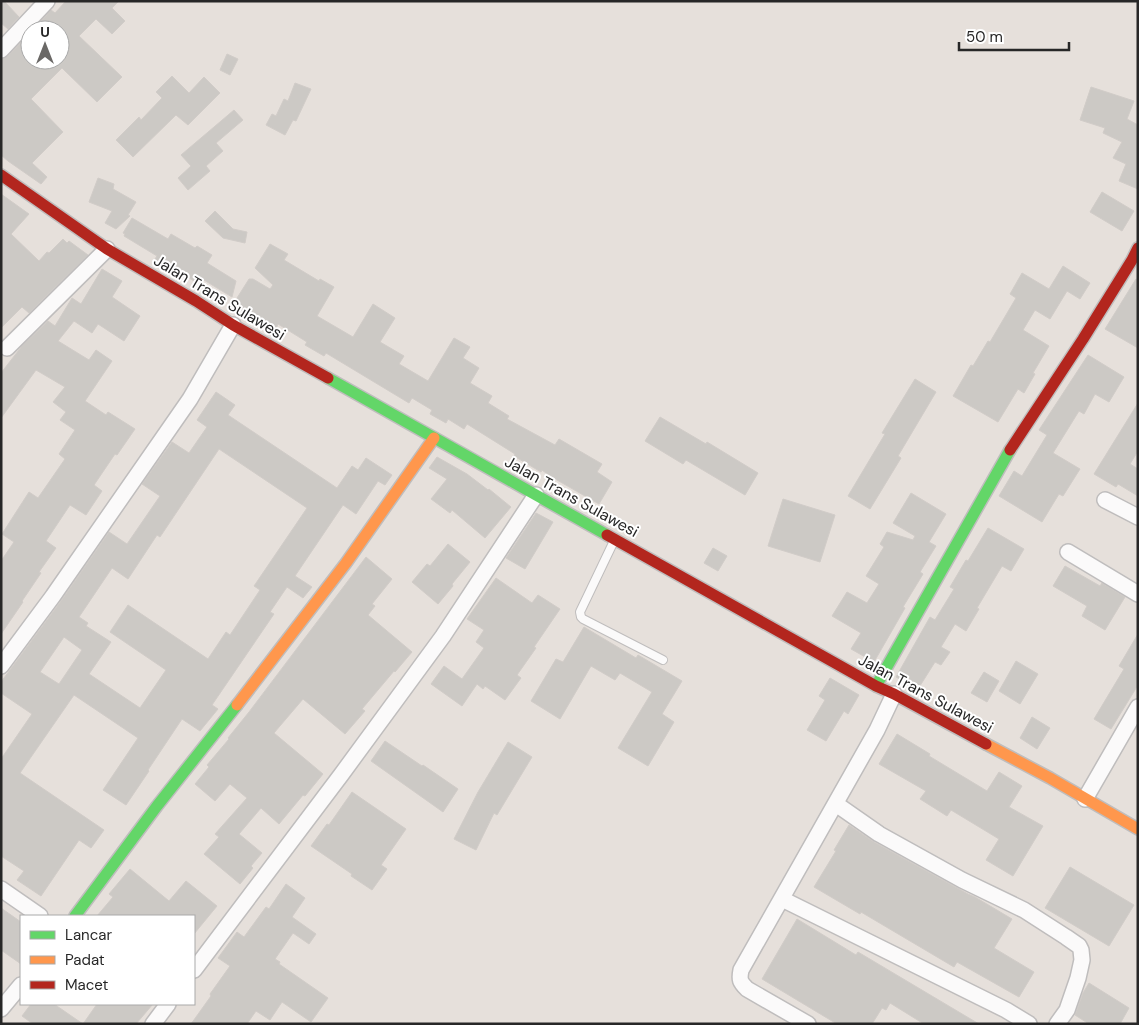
<svg xmlns="http://www.w3.org/2000/svg" width="1139" height="1025" viewBox="0 0 1139 1025" font-family="'DM Sans',sans-serif">
<style>
.building{fill:#ccc9c5;stroke:#d1ccc8;fill-rule:evenodd}
.lines{fill:none;stroke-linecap:round;stroke-linejoin:round}
.lane-casing{stroke:#bfbdbd;stroke-width:10}
.street-casing{stroke:#bfbdbd;stroke-width:18}
.fast-casing{stroke:#bfbdbd;stroke-width:14}
.slow-casing{stroke:#bfbdbd;stroke-width:14}
.jam-casing{stroke:#bfbdbd;stroke-width:14}
.lane{stroke:#fbfafa;stroke-width:8}
.street{stroke:#fbfafa;stroke-width:15}
.fast{stroke:#63d668;stroke-width:11}
.slow{stroke:#ff974d;stroke-width:11}
.jam{stroke:#b3261e;stroke-width:11}
.labels{text-anchor:middle;stroke-width:4;stroke-linejoin:round;paint-order:stroke}
.street-label{font-size:16px;fill:#272727;stroke:#fff}
</style>
<rect width="100%" height="100%" fill="#e6e0db"/>
<g class="building">
<polygon points="1,1 4,1 19,17 8,29 1,23"/>
<polygon points="66,1 119,1 112,8 125,21 112,34 96,19 79,36 122,77 97,102 62,68 31,99 63,132 32,163 47,177 41,184 8,161 1,155 1,59 8,56 30,33 30,60 60,60 60,30 33,30 51,10 55,13"/>
<polygon points="227,54 238,59 230,75 220,70"/>
<polygon points="172,76 189,93 204,77 220,93 188,125 176,115 133,157 116,140 139,117 141,120 162,98 156,92"/>
<polygon points="295,83 311,89 296,121 293,120 285,135 266,125 272,114 276,116 284,99 288,101"/>
<polygon points="1091,87 1134,101 1127,119 1138,125 1138,189 1119,181 1126,164 1113,158 1122,142 1103,133 1105,128 1080,120"/>
<polygon points="234,110 243,120 216,143 223,151 206,166 210,171 188,190 178,178 191,166 181,155"/>
<polygon points="98,178 114,184 113,189 136,202 128,215 130,216 116,229 105,223 112,211 89,202"/>
<polygon points="1102,192 1134,211 1122,231 1090,212"/>
<polygon points="1,194 29,214 11,234 39,261 47,252 49,253 63,239 67,243 69,241 88,255 29,313 22,307 1,328"/>
<polygon points="215,211 233,229 247,232 245,243 223,238 205,221"/>
<polygon points="132,218 168,239 171,234 195,248 197,246 212,255 207,263 236,281 232,297 199,277 196,282 155,259 157,256 124,236 125,234 123,233"/>
<polygon points="270,244 288,254 284,260 319,281 320,279 334,287 317,316 353,337 373,304 395,318 380,342 404,356 399,364 428,381 454,338 470,347 463,358 479,368 470,383 492,396 488,403 509,416 507,419 555,445 559,439 602,464 597,472 612,482 599,504 550,476 542,470 541,472 514,456 515,454 467,424 464,429 448,419 446,423 430,414 432,410 412,398 409,403 326,353 324,356 305,345 307,342 278,324 276,329 251,315 250,316 232,306 249,279 253,279 270,289 273,285 255,268"/>
<polygon points="1063,266 1090,283 1080,299 1067,291 1050,319 1035,310 1023,330 1049,346 1033,373 1035,374 1024,393 1018,389 998,422 953,396 971,365 973,366 988,341 990,342 1016,298 1010,294 1022,273 1049,289"/>
<polygon points="102,269 122,281 112,297 140,316 124,341 98,324 92,333 74,321 58,341 89,360 96,350 112,361 85,401 106,415 108,412 135,429 117,455 115,454 94,485 102,491 86,515 70,505 46,541 56,548 39,572 41,573 22,601 23,602 1,634 1,561 14,542 2,534 29,492 38,498 65,459 59,454 75,430 60,420 66,412 53,402 65,387 36,370 1,418 1,373 22,346 48,321 55,326 72,298 81,304"/>
<polygon points="1136,279 1138,280 1138,348 1105,329"/>
<polygon points="1088,355 1124,377 1109,402 1095,394 1084,414 1079,411 1053,453 1080,469 1063,496 1059,494 1042,522 999,496 1014,471 1022,476 1047,435 1039,430"/>
<polygon points="915,379 936,392 898,456 901,458 870,509 848,496 885,434 882,433"/>
<path d="M 216,392 L 235,405 L 228,415 L 337,488 L 352,466 L 358,470 L 366,458 L 392,475 L 385,485 L 378,481 L 356,514 L 343,505 L 295,576 L 312,587 L 303,598 L 287,587 L 270,612 L 274,614 L 212,705 L 218,709 L 200,731 L 182,719 L 148,770 L 149,771 L 126,805 L 103,790 L 138,738 L 74,695 L 20,773 L 104,830 L 91,848 L 79,840 L 41,896 L 17,880 L 24,871 L 1,856 L 1,759 L 32,714 L 1,693 L 1,682 L 61,601 L 109,532 L 127,544 L 160,496 L 142,484 L 172,442 L 189,453 L 207,427 L 197,420 ZM 219,449 L 307,508 L 254,586 L 260,590 L 230,635 L 226,632 L 208,659 L 128,605 L 110,632 L 166,670 L 140,708 L 89,674 L 111,642 L 86,626 L 88,623 L 79,617 L 112,568 L 128,579 L 157,535 L 160,537 ZM 64,637 L 82,650 L 59,684 L 40,672 Z"/>
<polygon points="1138,403 1138,451 1130,464 1138,469 1138,496 1118,484 1116,487 1094,474"/>
<polygon points="660,417 706,444 707,442 758,473 745,495 686,460 683,464 645,441"/>
<polygon points="437,457 467,474 488,490 489,489 511,507 485,538 452,510 450,513 431,499 447,479 429,468"/>
<polygon points="911,493 946,514 929,542 936,546 920,572 923,574 903,607 905,608 874,662 851,649 861,633 832,616 847,592 867,603 879,584 866,576 884,547 880,544 887,532 913,540 915,536 893,523"/>
<polygon points="783,499 835,515 820,562 768,546"/>
<polygon points="536,513 553,522 525,569 506,558"/>
<polygon points="988,528 1024,549 1011,571 1002,566 977,608 979,609 966,631 955,624 941,647 950,652 941,665 935,662 918,689 896,677 930,617 935,620 954,589 950,587 966,560 968,561"/>
<polygon points="448,544 470,562 452,584 453,586 438,604 412,582 427,564 430,566"/>
<polygon points="713,548 727,556 718,571 704,563"/>
<polygon points="366,557 392,579 372,604 375,606 368,615 412,652 395,672 394,671 362,709 365,711 345,734 303,699 274,733 323,774 305,796 303,795 279,824 261,808 239,834 262,853 251,866 253,868 240,884 204,854 219,837 215,834 247,798 230,784 215,801 195,784 209,767 207,765 229,739 228,738 249,712"/>
<polygon points="1065,566 1100,586 1102,583 1125,597 1105,630 1082,616 1087,606 1053,586"/>
<polygon points="496,578 532,603 538,595 560,609 534,647 536,648 517,675 521,678 505,700 485,686 483,689 477,684 462,706 431,684 444,666 462,679 484,648 476,642 484,630 467,619"/>
<polygon points="584,627 636,658 638,655 682,681 662,714 674,722 648,766 618,748 652,692 620,673 615,680 591,666 560,719 531,701 556,659 563,662"/>
<polygon points="1138,634 1138,685 1111,729 1094,719 1124,669 1119,666"/>
<polygon points="1016,661 1038,674 1020,704 999,691"/>
<polygon points="984,672 999,681 987,702 971,693"/>
<polygon points="830,678 859,695 848,714 844,711 826,741 807,730 825,700 819,696"/>
<polygon points="1032,717 1050,728 1037,749 1020,738"/>
<polygon points="897,734 930,754 929,756 987,791 999,772 1022,786 1009,807 1043,826 1013,876 986,860 999,839 951,810 947,816 920,799 926,791 879,764"/>
<polygon points="385,741 422,766 423,765 458,789 443,812 371,761"/>
<polygon points="508,742 532,757 497,815 494,813 476,850 454,839 478,792"/>
<polygon points="352,792 406,829 381,865 387,869 372,890 351,876 352,874 311,846 327,824 329,825"/>
<polygon points="849,825 874,842 968,894 975,897 1012,919 994,948 1034,972 1019,997 957,962 954,967 861,912 860,914 814,887 836,851 834,850"/>
<polygon points="1070,867 1134,905 1109,946 1045,908"/>
<polygon points="130,869 169,901 186,881 217,906 194,934 194,916 97,916 113,897 109,894"/>
<polygon points="286,884 305,898 292,917 316,934 309,944 293,933 275,959 280,962 279,964 328,998 311,1022 282,1002 270,1020 256,1011 247,1024 191,1024 211,996 210,994 230,966 218,958 237,932 244,937 266,907 269,909"/>
<polygon points="1,908 21,922 21,964 1,950"/>
<polygon points="797,919 856,955 858,952 979,1024 924,1024 890,1003 886,1010 882,1008 872,1024 837,1024 762,979"/>
<polygon points="1089,983 1129,1008 1120,1024 1089,1024 1075,1015 1083,993"/>
<polygon points="31,1004 54,1004 83,1024 97,1004 153,1004 136,1024 33,1024 22,1016"/>
</g>
<g class="lines">
<g class="lane-casing">
<polyline id="lane" points="613,543 580,612 581,617 583,619 663,660"/>
</g>
<g class="street-casing">
<g id="street">
<polyline points="1,50 47,1"/>
<polyline points="7,348 107,249"/>
<polyline points="1105,500 1138,517"/>
<polyline points="1068,552 1138,594"/>
<polyline points="1,666 53,596 190,399 233,325"/>
<polyline points="1085,799 1138,707"/>
<polyline points="836,804 879,834 962,880 1024,910 1066,937 1079,946 1081,950 1082,960 1078,978 1067,1010 1057,1024"/>
<polyline points="1,889 40,916"/>
<polyline points="782,899 1006,1010 1029,1024"/>
<polyline points="194,970 341,775 443,636 536,495"/>
<polyline points="1,1009 21,985"/>
<polyline points="153,1024 168,1004"/>
<path d="M 808,1024 L 747,989 C 740,982 739,980 741,970 L 877,730 L 894,694"/>
</g>
</g>
<g class="fast-casing">
<g id="fast">
<polyline points="328,378 607,535"/>
<polyline points="876,686 1010,450"/>
<polyline points="75,916 157,806 237,705"/>
</g>
</g>
<g class="slow-casing">
<g id="slow">
<polyline points="237,705 346,563 434,438"/>
<polyline points="986,744 1050,778 1138,829"/>
</g>
</g>
<g class="jam-casing">
<g id="jam">
<polyline points="1,175 107,249 196,301 233,325 328,378"/>
<polyline points="1010,450 1083,339 1132,260 1138,248"/>
<polyline points="607,535 876,686 894,694 986,744"/>
</g>
</g>
<use href="#lane" class="lane"/>
<use href="#street" class="street"/>
<use href="#fast" class="fast"/>
<use href="#slow" class="slow"/>
<use href="#jam" class="jam"/>
</g>
<g class="labels">
<g class="street-label">
<text transform="translate(220 297) rotate(31)" y="6">Jalan Trans Sulawesi</text>
<text transform="translate(572 496) rotate(29)" y="6">Jalan Trans Sulawesi</text>
<text transform="translate(926 693) rotate(28)" y="6">Jalan Trans Sulawesi</text>
</g>
</g>
<rect width="1139" height="1025" fill="none" stroke="#272727" stroke-width="5"/>
<rect x="20" y="915" width="175" height="90" fill="#ffffff" stroke="#a9a9a9"/>
<rect x="30" y="931" width="25" height="8" fill="#63d668" stroke="#a9a9a9"/>
<text x="65" y="940" font-size="15" fill="#272727">Lancar</text>
<rect x="30" y="956" width="25" height="8" fill="#ff974d" stroke="#a9a9a9"/>
<text x="65" y="965" font-size="15" fill="#272727">Padat</text>
<rect x="30" y="981" width="25" height="8" fill="#b3261e" stroke="#a9a9a9"/>
<text x="65" y="990" font-size="15" fill="#272727">Macet</text>
<g transform="translate(45 45)"><circle r="24" fill="#ffffff" stroke="#a9a9a9"/>
<path d="M0-4L9 19L0 12L-9 19Z" fill="#6a6866"/>
<text y="-8" font-size="14" font-weight="bold" text-anchor="middle" fill="#272727">U</text>
</g>
<path d="M959 42v8h110v-8" fill="none" stroke="#272727" stroke-width="2.5"/>
<text x="966" y="42" font-size="15" fill="#272727" stroke="#ffffff" stroke-width="4" paint-order="stroke">50 m</text>
</svg>
